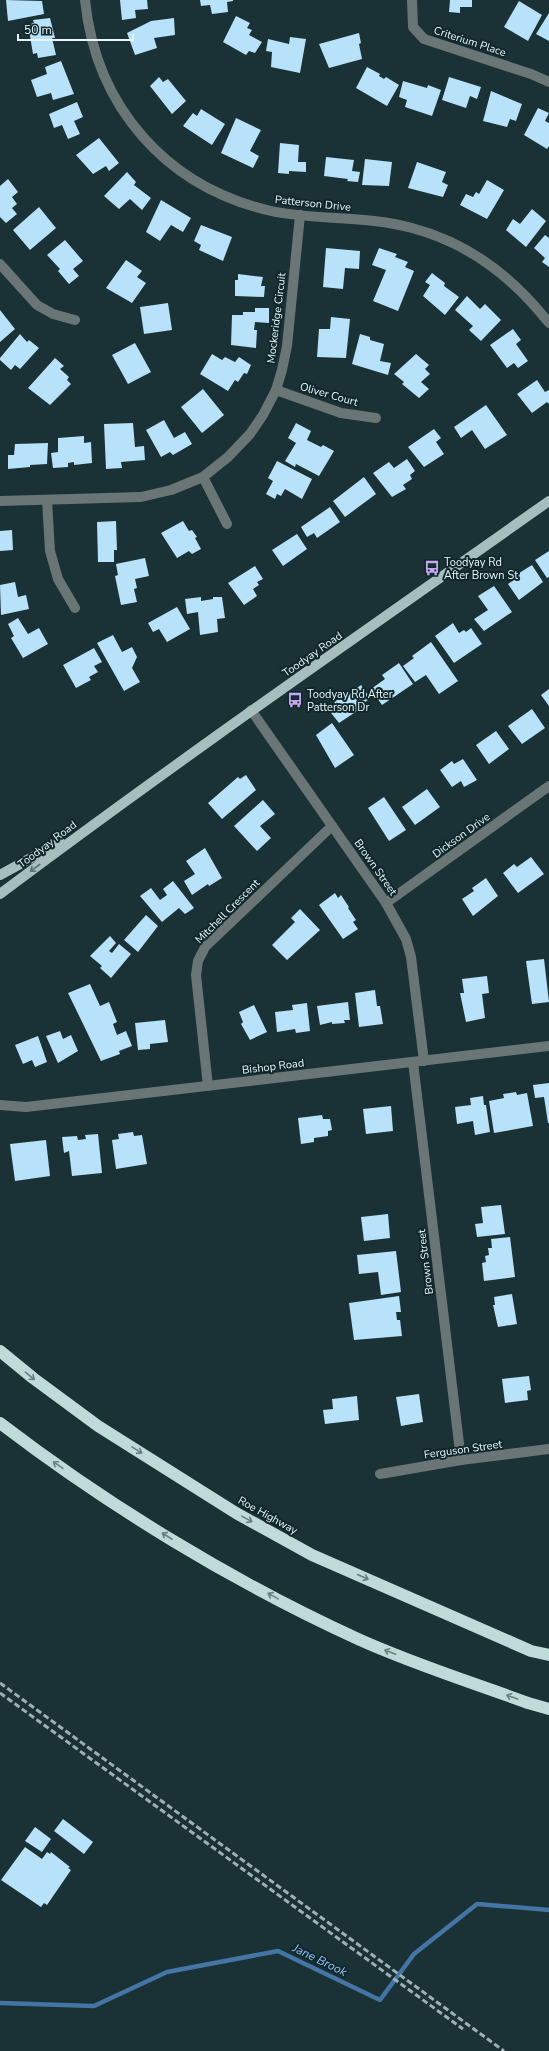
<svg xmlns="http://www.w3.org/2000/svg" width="549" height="2051" viewBox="0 0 549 2051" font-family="'Nunito Sans',sans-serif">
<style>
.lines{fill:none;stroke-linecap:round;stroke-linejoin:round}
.stream{stroke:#4575a4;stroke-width:4.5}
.building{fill:#b8e2f9}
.minor{stroke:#6a7575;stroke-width:10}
.major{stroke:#a6bebd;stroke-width:10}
.highway{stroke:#bedbda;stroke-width:12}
.rail{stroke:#9fb0b4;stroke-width:3;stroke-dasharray:6 3;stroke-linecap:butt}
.oneway{stroke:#5b7274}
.oneway2{stroke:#678183}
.labels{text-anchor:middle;stroke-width:4;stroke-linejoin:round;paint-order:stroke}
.street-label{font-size:11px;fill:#e9f7fa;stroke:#10272c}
.poi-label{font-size:11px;fill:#e9f7fa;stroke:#10272c;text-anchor:start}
.water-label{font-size:12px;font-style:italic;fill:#91c7fe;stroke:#10272c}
</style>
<rect width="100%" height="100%" fill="#1a3136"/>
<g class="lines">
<polyline class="stream" points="0,2003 94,2006 167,1972 278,1951 380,2000 414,1954 477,1904 549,1910"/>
</g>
<g class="building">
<polygon points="6,0 42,1 44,14 8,21"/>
<polygon points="120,0 147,0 148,9 135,10 136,18 122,20"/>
<polygon points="200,0 233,0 233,1 227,2 228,12 212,14 210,5 201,6"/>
<polygon points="450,0 472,0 472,7 460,7 460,13 449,12"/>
<polygon points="519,1 542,15 528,41 504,27"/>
<polygon points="549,13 549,41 536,34"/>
<polygon points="236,16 250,23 247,28 252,30 249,35 262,42 255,53 249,51 246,55 223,42"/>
<polygon points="50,18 55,38 52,38 56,55 38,58 37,53 33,54 29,30 31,29 30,24 34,23 33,20"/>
<polygon points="174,18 175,35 154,38 157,48 135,55 127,33 151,21"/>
<polygon points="359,33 361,43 359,44 362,59 329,68 319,44"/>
<polygon points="290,37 306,39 300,73 271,67 272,52 266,51 268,39 289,44"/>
<polygon points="61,61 74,94 53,100 51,93 37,97 31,80 47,74 45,67"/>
<polygon points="367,67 380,74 379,76 384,79 386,77 399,85 387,106 356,88"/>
<polygon points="159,77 163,82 168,79 186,101 172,114 150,86"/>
<polygon points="449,77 481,87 477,99 470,96 466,108 442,100"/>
<polygon points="403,81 427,88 428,85 441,90 432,116 405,107 407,100 399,97"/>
<polygon points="491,91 522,104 516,121 510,119 507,127 483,121"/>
<polygon points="77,102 83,117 74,121 80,134 68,139 62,125 54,128 49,114"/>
<polygon points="538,108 549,113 545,121 549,123 549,146 547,149 524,135"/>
<polygon points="201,109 225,124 212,145 183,126 193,113 197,116"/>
<polygon points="236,118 261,130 250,151 259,156 253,168 221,153"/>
<polygon points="99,138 119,163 109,171 106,166 93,174 76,155"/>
<polygon points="280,143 299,145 298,162 306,162 306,172 289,171 289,174 278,173"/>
<polygon points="326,157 354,160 352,171 360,172 358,182 347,181 348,179 324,176"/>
<polygon points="365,159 392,162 389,186 362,185"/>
<polygon points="417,162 446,172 442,182 448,185 443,197 408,188"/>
<polygon points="127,172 136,182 134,185 151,198 142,210 130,199 119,209 104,196"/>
<polygon points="8,179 18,192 12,197 17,204 12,208 17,214 6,223 0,217 0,186"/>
<polygon points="487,180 504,190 487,219 460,205 466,194 473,197 476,192 479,194"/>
<polygon points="161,200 191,218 183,232 171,225 160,241 146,232"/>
<polygon points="39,207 56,228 30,250 13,230"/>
<polygon points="532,209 546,221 526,247 506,230 513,219 520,224"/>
<polygon points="201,225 232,237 223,261 199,250 201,245 194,241"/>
<polygon points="545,235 549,238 549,267 542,262 545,258 534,248"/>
<polygon points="65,240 83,261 73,269 79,276 69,284 58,271 60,269 47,255"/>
<polygon points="326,248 360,251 359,269 345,268 343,289 323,287"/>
<polygon points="379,248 397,254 395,257 408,262 405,267 414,271 398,311 373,301 386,270 372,265"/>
<polygon points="126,260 142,271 137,277 146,283 132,303 106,288"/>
<polygon points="432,273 445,283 444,286 459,297 445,315 423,296 430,285 425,282"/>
<polygon points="238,274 263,277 261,286 265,286 264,297 235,296 235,280 238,280"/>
<polygon points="467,296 480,309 485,304 501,320 481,341 469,330 473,326 455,310"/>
<polygon points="168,303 172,330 144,334 140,307"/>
<polygon points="255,308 269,308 269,323 255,322 254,330 257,330 256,348 231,345 232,315 243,315 243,312 255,312"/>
<polygon points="0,310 15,329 0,342"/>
<polygon points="331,317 350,319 346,358 317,357 319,329 330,329"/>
<polygon points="513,329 521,340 516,344 528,361 518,368 514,363 507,368 490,345"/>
<polygon points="20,334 27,342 29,340 39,348 20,369 15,365 11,370 0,360 0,358"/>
<polygon points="360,334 370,337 370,340 384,344 380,361 391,363 388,375 352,364"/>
<polygon points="135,343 151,372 128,384 112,355"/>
<polygon points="212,354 222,360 225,357 235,362 239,357 251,365 247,374 244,373 238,382 235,380 228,391 200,374"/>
<polygon points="416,354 429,365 425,369 430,374 421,382 429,389 419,398 402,384 404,382 394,374"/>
<polygon points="55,358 64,366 60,369 69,377 67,380 71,384 50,405 28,388"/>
<polygon points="537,380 545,392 549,390 549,404 547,402 532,413 517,394"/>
<polygon points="203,389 224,415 202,433 181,407"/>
<polygon points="486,405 507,435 485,449 472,430 461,438 454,427"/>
<polygon points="164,420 174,438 185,432 192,444 173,455 170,452 161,457 146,430"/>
<polygon points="133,423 135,447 144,446 145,460 121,462 122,468 106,469 104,424"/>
<polygon points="296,423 311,431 307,440 321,447 323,445 334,451 319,476 296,464 295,467 285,461 296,443 288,438"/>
<polygon points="434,429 441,438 436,442 444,454 424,467 408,447"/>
<polygon points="84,436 84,443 91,442 92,463 74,465 74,462 68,463 68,467 53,468 51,453 58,452 58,438"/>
<polygon points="48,443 47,464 30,465 30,467 8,469 8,455 14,455 15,444"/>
<polygon points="407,459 415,471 410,475 412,479 403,485 406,489 392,497 373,473 389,462 394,468"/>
<polygon points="277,461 312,479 302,499 285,489 281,496 277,494 275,499 266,494 273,481 268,478"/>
<polygon points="364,477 376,494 345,517 333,501"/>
<polygon points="330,507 340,522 317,538 314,533 307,537 301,527"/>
<polygon points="116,521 117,550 114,550 114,562 98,562 97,522"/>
<polygon points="183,521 189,531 192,530 197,537 195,538 201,549 192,554 189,551 177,558 161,533"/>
<polygon points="12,530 13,550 0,551 0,531"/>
<polygon points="297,534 307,549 283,566 272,550"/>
<polygon points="549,551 549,577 547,578 535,560"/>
<polygon points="145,558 149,576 135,579 137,588 134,589 137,602 121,605 115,576 118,575 116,564"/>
<polygon points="532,565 543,582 519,600 508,584 518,577 516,575"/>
<polygon points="255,566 263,579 257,582 259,585 253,589 257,596 244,605 228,583"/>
<polygon points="15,582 18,597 26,595 29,609 1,615 0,585"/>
<polygon points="494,586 512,612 484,631 474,619 488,610 478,596"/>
<polygon points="201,597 201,601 213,599 213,597 222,597 225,618 217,619 218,632 200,635 198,612 187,614 185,599"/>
<polygon points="177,607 190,629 167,642 159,629 153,632 148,623"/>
<polygon points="18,618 28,634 39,628 48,644 23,658 11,638 14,636 8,624"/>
<polygon points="453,623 459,633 464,630 466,632 471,628 482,644 454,663 435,636"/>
<polygon points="113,635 122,652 132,647 137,657 132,668 140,682 124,691 97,643"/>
<polygon points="431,642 458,681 439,694 426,675 415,682 403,666 414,658 412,656"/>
<polygon points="94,648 102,662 94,666 98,672 89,677 91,680 76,688 63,665"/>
<polygon points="399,663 413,684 382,705 371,689 385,679 382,675"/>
<polygon points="361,685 370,698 364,703 366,705 339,723 328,709 335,703 334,702 344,696 345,697"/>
<polygon points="549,689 549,706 541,695"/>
<polygon points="532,709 545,728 522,744 508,726"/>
<polygon points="332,723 354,755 335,768 316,735"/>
<polygon points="496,731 509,749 489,764 476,745"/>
<polygon points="463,759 477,780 464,787 461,781 452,787 440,770 452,761 454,764"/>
<polygon points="246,775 256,790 222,819 208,803 238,777 240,779"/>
<polygon points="427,789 440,807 415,825 402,807"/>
<polygon points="384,797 406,830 389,841 368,808"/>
<polygon points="263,800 275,814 260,826 271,838 257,851 234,826"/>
<polygon points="205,848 222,878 209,886 208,884 192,895 184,881 195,874 186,861"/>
<polygon points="531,857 544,874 518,893 503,873 514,864 517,867"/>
<polygon points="486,878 498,896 473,916 462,899 474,891 472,888"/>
<polygon points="173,881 194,908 185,914 179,908 162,922 140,896 151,888 160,900 167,895 163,889"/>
<polygon points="335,893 338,898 341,895 349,907 348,908 356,920 353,922 358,929 343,939 319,905"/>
<polygon points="300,909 320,930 287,960 272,945 295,922 291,918"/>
<polygon points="146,915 158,926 138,952 124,940"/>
<polygon points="110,936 116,943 109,951 112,953 119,944 131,954 111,978 100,968 102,966 90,956"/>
<polygon points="544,959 549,1002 532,1004 526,961"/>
<polygon points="487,976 489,993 482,994 485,1018 466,1022 460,993 464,993 462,979"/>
<polygon points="90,984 100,1006 109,1002 117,1022 113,1024 117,1035 126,1031 132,1046 119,1051 120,1054 101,1061 68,993"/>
<polygon points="375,990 377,1006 380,1006 383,1024 359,1027 355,993"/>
<polygon points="348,1002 350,1020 344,1020 345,1023 332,1024 332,1022 320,1025 317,1006"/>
<polygon points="307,1003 310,1031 296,1033 295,1029 277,1032 275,1012 293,1010 292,1005"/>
<polygon points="254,1005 267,1032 250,1040 241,1024 243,1022 239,1012"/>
<polygon points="165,1020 168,1042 150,1044 150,1049 138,1050 135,1023"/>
<polygon points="60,1031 63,1039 71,1035 78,1051 58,1063 46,1036"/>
<polygon points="38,1036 47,1062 35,1067 32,1060 23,1064 15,1045"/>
<polygon points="549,1083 549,1123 548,1123 544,1097 535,1098 533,1085"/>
<polygon points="516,1092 517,1095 527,1093 533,1126 494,1133 489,1101 504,1098 503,1094"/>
<polygon points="483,1096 484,1105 486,1105 490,1132 475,1135 473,1121 457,1124 455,1107 471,1105 470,1098"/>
<polygon points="391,1106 393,1131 366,1134 363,1109"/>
<polygon points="322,1115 323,1119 330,1119 332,1130 328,1131 328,1136 314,1138 314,1142 301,1144 298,1118"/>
<polygon points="133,1132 134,1136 142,1135 147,1164 116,1169 112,1140 119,1139 118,1134"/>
<polygon points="98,1134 102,1173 72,1176 69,1151 64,1153 62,1137 77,1136 78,1140 86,1139 85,1135"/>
<polygon points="46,1140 50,1176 15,1181 10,1144"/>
<polygon points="501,1205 505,1234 477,1237 475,1224 483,1223 481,1207"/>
<polygon points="388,1214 390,1238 364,1241 361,1217"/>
<polygon points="510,1237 515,1277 484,1281 482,1263 486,1262 485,1256 489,1255 488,1248 492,1248 491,1239"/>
<polygon points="396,1251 401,1292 381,1295 378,1272 359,1274 357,1255"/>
<polygon points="512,1294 517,1324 498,1327 493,1305 495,1305 494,1297"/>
<polygon points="399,1296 401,1312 396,1312 397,1320 400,1320 402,1336 354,1340 349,1303"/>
<polygon points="529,1376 531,1390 527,1391 528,1400 505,1403 502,1379"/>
<polygon points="419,1394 423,1422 401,1426 396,1397"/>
<polygon points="357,1396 359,1420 325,1424 323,1410 333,1409 332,1399"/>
<polygon points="63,1819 93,1842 84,1854 54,1831"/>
<polygon points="35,1827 51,1839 42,1852 25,1841"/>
<polygon points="25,1847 42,1859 47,1852 50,1854 51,1852 70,1867 68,1868 71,1870 47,1905 44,1903 41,1907 1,1880"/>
</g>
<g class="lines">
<g class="minor">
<path d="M 85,0 C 96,107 166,187 271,211 C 318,221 366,215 412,228 C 469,243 513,277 549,323"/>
<polyline points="412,0 413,27 424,39 531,74 549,82"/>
<polyline points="0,264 37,305 53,314 75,320"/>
<polyline points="276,390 341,413 376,418"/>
<polyline points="203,477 227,524"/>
<polyline points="47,500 50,551 58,579 75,608"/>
<polyline points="0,501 141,497 171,490 203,477 228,457 250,434 263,415 276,390 282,370 287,346 300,215"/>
<polyline points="251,710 386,903 406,939 411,957 424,1061"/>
<polyline points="386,903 549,786"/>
<polyline points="413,1062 461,1460"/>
<polyline points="208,1086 196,975 198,961 205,947 332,826"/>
<polyline points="0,1105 26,1107 549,1046"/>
<polyline points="380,1474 461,1460 549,1449"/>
</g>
<g class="major">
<polyline points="0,875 60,842"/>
<path d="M 0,894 C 180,759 365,631 549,501"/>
</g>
<g class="highway">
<polyline points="0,1351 33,1378 98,1426 236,1513 312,1555 531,1651 549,1655"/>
<path d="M 0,1423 C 107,1505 235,1583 358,1639 C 413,1664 471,1682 528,1703 L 549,1709"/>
</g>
<g class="rail">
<polyline points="0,1683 504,2051"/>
<polyline points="0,1693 463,2029"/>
</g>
</g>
<defs><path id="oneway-shaft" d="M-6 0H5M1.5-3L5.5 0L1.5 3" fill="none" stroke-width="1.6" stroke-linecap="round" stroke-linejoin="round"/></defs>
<use class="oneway" href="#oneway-shaft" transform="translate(35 868) rotate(143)"/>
<g class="oneway2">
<use href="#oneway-shaft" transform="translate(30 1376) rotate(39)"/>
<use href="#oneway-shaft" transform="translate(137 1450) rotate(32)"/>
<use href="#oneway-shaft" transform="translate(58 1465) rotate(-146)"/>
<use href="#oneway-shaft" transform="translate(247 1519) rotate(29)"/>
<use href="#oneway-shaft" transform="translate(167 1536) rotate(-147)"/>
<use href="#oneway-shaft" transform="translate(363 1577) rotate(24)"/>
<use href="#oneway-shaft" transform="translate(273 1596) rotate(-151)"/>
<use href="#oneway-shaft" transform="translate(390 1652) rotate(-159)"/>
<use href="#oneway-shaft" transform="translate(512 1697) rotate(-160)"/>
</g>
<defs>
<g id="bus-bare" transform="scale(1.2)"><path d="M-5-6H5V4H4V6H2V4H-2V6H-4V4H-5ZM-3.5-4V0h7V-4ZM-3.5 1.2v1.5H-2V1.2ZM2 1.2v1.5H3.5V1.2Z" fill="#c6a6f0" stroke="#10272c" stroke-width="2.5" paint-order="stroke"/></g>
</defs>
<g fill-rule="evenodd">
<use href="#bus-bare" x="432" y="568"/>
<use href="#bus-bare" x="295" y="700"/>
</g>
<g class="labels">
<g class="street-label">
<text transform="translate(470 41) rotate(18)" y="4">Criterium Place</text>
<text transform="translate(313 203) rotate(6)" y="4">Patterson Drive</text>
<text transform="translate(276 318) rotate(-83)" y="4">Mockeridge Circuit</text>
<text transform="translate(329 394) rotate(16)" y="4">Oliver Court</text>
<text transform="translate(312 654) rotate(-35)" y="4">Toodyay Road</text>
<text transform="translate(461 835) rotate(-36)" y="4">Dickson Drive</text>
<text transform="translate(47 844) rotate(-37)" y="4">Toodyay Road</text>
<text transform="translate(376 867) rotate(55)" y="4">Brown Street</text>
<text transform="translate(227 911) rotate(-45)" y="4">Mitchell Crescent</text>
<text transform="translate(273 1066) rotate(-7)" y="4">Bishop Road</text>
<text transform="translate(425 1262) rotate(-97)" y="4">Brown Street</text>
<text transform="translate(463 1449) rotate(-8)" y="4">Ferguson Street</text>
<text transform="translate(268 1515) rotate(29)" y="4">Roe Highway</text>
</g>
<g class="poi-label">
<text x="444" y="566">Toodyay Rd<tspan x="444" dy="13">After Brown St</tspan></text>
<text x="307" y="698">Toodyay Rd After<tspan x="307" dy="13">Patterson Dr</tspan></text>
</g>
<g class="water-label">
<text transform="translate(320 1960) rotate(26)" y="4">Jane Brook</text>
</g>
</g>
<path d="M18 34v6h115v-6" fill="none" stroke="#e9f7fa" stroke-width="2"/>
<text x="24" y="34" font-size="12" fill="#e9f7fa" stroke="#10272c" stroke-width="3" paint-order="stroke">50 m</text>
</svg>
